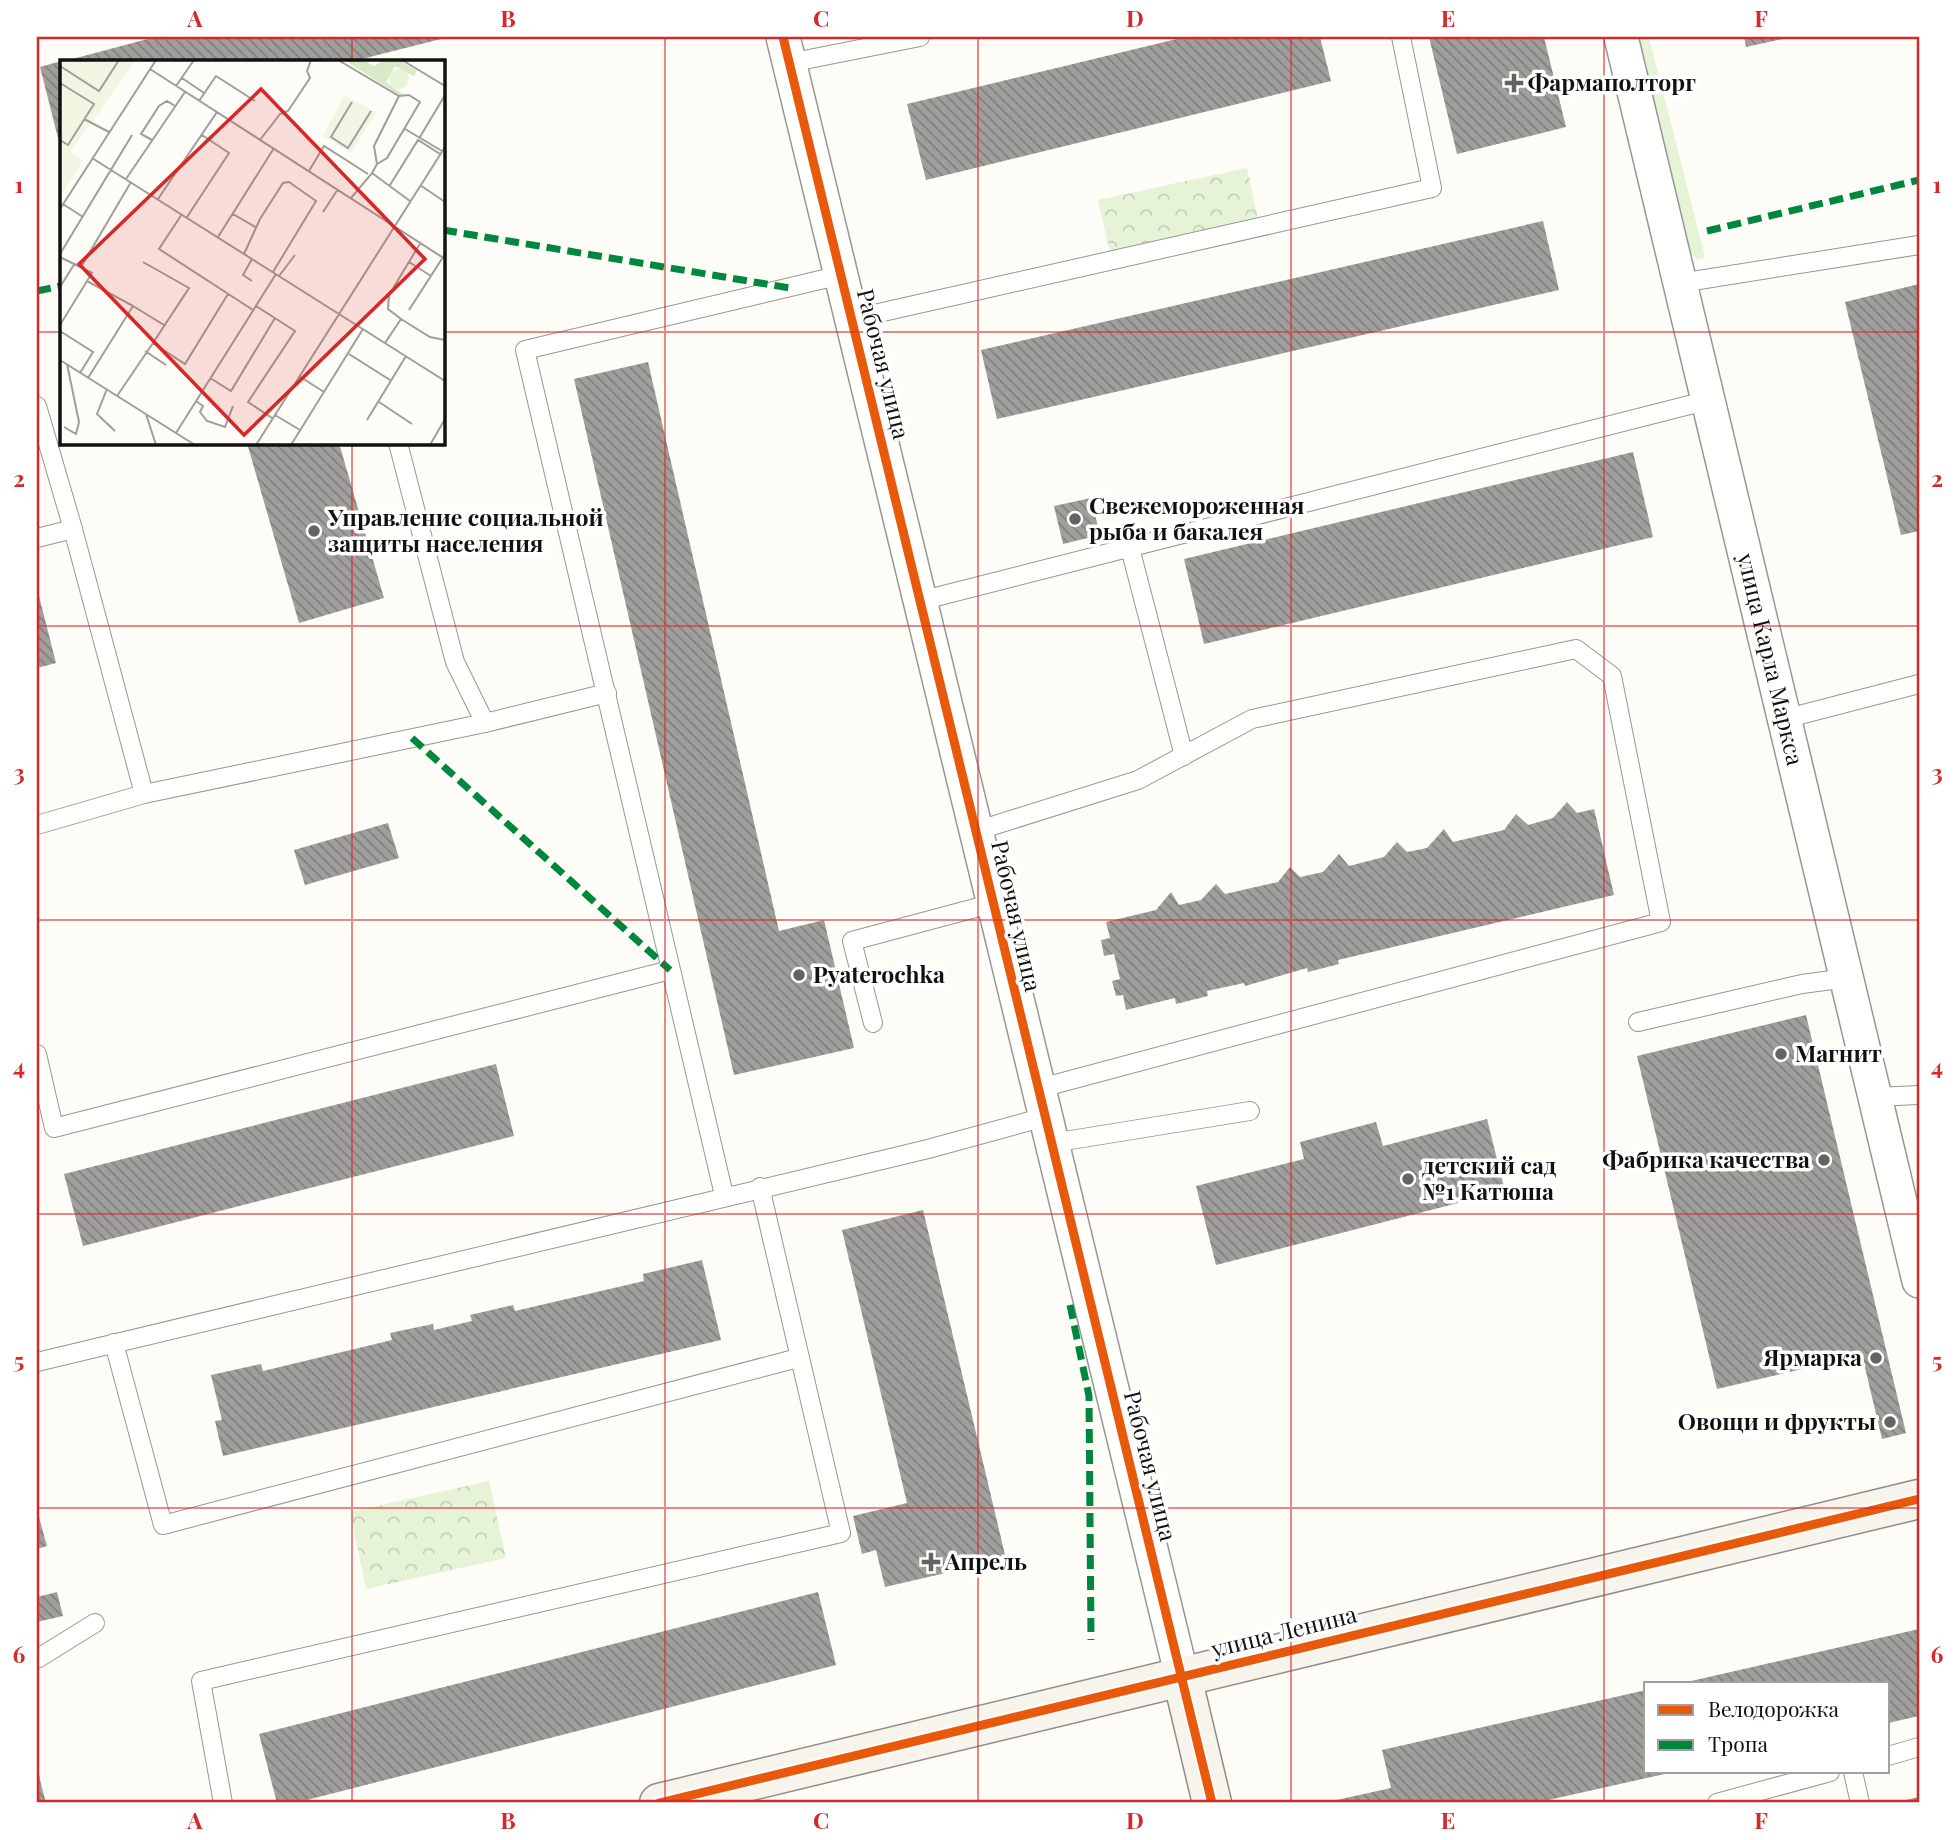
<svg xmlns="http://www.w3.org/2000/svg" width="1956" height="1840" viewBox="0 0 1956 1840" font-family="'Playfair Display',serif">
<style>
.grass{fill:#e7f3d7}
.park{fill:url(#park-crowns)}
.building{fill:url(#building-back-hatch)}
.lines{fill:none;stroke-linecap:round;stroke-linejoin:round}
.lane-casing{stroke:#979795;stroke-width:20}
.street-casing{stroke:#979795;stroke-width:36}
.secondary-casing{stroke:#8e8d8b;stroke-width:41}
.lane{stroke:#fffffe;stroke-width:18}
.street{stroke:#fffffe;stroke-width:33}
.secondary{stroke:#f6f4eb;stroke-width:38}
.quiet{stroke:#00873e;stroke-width:7;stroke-dasharray:14 7;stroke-linecap:butt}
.cycleway-casing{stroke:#fff;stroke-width:13}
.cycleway{stroke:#e8590c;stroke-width:9}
.grid{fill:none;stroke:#d62828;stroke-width:2;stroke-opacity:0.55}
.poi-dot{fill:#646362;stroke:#fff;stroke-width:2.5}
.labels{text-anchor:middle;stroke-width:7;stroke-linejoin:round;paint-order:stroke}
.poi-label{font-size:23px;font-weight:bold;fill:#111;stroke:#fff;text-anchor:start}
.street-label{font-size:23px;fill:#111;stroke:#fff}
.inset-road{fill:none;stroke:#9f9e9b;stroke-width:2}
.view{fill:#d62828;fill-opacity:0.15;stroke:#d62828;stroke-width:3.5}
.inset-edge{fill:none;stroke:#111;stroke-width:3.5}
.neatline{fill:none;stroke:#d62828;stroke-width:2.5}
.grid-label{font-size:23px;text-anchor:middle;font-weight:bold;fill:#d62828}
</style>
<defs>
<pattern id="park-crowns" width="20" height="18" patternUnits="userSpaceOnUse" patternTransform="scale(1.75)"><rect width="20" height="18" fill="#e7f3d7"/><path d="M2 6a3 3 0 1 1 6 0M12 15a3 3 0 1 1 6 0" fill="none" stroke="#c5cfb8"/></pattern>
<pattern id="building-back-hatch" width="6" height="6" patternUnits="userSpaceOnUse" patternTransform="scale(1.75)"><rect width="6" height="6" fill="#a19f9c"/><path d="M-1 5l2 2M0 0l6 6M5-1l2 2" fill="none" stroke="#82807e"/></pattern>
</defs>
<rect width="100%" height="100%" fill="#fdfcf7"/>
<polygon class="grass" points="1636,37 1649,37 1705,257 1698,260 1689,251"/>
<g class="park">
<polygon points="1247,168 1258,220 1110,252 1098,200"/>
<polygon points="489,1481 506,1558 366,1589 350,1512"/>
</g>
<g class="building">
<polygon points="155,37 444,37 445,38 354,61 65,61"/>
<polygon points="1185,37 1320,37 1331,81 926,180 907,104"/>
<polygon points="1429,37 1544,37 1566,127 1457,154"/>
<polygon points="1744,37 1787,37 1787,38 1746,47"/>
<polygon points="61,61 61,137 58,138 40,67"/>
<polygon points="1543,221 1559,290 997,419 981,350"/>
<polygon points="1919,284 1919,531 1901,535 1845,302"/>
<polygon points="648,362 779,931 824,920 854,1048 734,1075 574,379"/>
<polygon points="247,443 339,443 384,598 299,623"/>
<polygon points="1633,452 1653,537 1204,644 1184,559"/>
<polygon points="1091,498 1100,535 1063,544 1054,506"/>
<polygon points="37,588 56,663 37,668"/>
<polygon points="1567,802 1577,813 1594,809 1614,895 1338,960 1339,964 1308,972 1307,968 1245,986 1244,983 1207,991 1208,996 1176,1004 1175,998 1126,1010 1123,995 1116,996 1112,981 1120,979 1114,954 1104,956 1101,940 1110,938 1106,922 1156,910 1171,892 1179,905 1201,900 1216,884 1225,894 1278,882 1290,867 1300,877 1323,872 1339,854 1349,866 1384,857 1397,842 1407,852 1427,848 1444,829 1453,842 1504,830 1516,814 1528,825 1553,818"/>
<polygon points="388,823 399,858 305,885 294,850"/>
<polygon points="1806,1015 1906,1433 1882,1439 1862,1355 1717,1389 1637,1056"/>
<polygon points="496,1064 514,1136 83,1246 64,1174"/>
<polygon points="1487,1119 1505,1191 1216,1265 1196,1186 1304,1159 1300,1142 1376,1122 1383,1146"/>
<polygon points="923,1210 1006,1559 885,1587 876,1550 862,1554 853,1516 907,1503 842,1230"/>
<polygon points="702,1260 721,1340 223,1456 215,1421 222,1420 211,1375 261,1364 263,1371 392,1340 390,1333 433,1324 434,1330 472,1321 470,1315 513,1305 515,1311 644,1281 643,1274"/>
<polygon points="37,1510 47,1546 37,1549"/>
<polygon points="57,1592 63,1616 37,1622 37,1597"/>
<polygon points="818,1592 836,1665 295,1803 277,1803 259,1734"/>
<polygon points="1919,1629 1919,1716 1888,1723 1888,1684 1678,1684"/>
<polygon points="1646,1690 1646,1772 1669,1773 1535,1803 1323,1803 1391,1788 1382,1750"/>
<polygon points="38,1768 41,1784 46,1803 37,1803"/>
<polygon points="1919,1797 1919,1803 1896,1803 1896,1802"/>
</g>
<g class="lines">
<g class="lane-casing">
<g id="lane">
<polyline points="789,63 920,37"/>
<polyline points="1680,283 1919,245"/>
<polyline points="852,319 1432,188 1401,37"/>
<polyline points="37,406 73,529"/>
<polyline points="37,538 73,529 144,794"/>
<polyline points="1130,548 1184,756"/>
<polyline points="920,601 1709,400"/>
<polyline points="1784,719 1919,684"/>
<polyline points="485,723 607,693"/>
<polyline points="37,825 144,794 485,723 455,662 398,443"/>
<polyline points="976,831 1138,780 1252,719 1576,649 1612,676 1661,922 1037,1089"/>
<polyline points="1638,1022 1802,984 1847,978"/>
<polyline points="873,1023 852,941 994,903"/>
<polyline points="37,1054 54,1128 670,970"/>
<polyline points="1875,1097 1919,1095"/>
<polyline points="1052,1143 1250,1111"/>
<polyline points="724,1195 525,350 841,275"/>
<polyline points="114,1343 163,1525 798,1358"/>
<polyline points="37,1362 928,1149 1045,1117"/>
<polyline points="37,1659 95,1623"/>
<polyline points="1888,1756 1919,1747"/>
<polyline points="1853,1772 1860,1803"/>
<polyline points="223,1803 201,1681 841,1533 760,1187"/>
<polyline points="1717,1803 1830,1772"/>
</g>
</g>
<g class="street-casing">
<g id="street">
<polyline points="783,37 1182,1677"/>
<path id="s1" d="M 1621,37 L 1919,1281"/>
</g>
</g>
<g class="secondary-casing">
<g id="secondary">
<polyline points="1182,1677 1212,1803"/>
<polyline points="659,1803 1919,1499"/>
</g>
</g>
<use href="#lane" class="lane"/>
<use href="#street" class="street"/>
<use href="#secondary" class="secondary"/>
<g class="quiet">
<polyline points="443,230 790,288"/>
<polyline points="1707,231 1919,180"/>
<polyline points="37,291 61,286"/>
<polyline points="412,738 670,970"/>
<polyline points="1070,1305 1089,1396 1091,1640"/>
</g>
<g class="cycleway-casing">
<g id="cycleway">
<polyline points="783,37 1212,1803"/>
<polyline points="659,1803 1919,1499"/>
</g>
</g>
<use href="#cycleway" class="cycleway"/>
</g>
<path class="grid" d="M 352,37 L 352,61M 665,37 L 665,1803M 978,37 L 978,1803M 1291,37 L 1291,1803M 1604,37 L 1604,1803M 37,332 L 61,332M 443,332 L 1919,332M 352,443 L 352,1803M 37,626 L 1919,626M 37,920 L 1919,920M 37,1214 L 1919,1214M 37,1508 L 1919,1508"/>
<g class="poi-dot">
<path d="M1510.5 72.5h7v7h7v7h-7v7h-7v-7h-7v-7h7z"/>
<circle cx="1075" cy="519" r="7"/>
<circle cx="314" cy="531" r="7"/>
<circle cx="799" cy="975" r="7"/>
<circle cx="1781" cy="1054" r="7"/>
<circle cx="1824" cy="1160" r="7"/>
<circle cx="1408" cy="1179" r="7"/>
<circle cx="1876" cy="1358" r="7"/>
<circle cx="1890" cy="1422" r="7"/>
<path d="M927.5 1551.5h7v7h7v7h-7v7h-7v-7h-7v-7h7z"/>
</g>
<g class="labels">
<g class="poi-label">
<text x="1528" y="91">Фармаполторг</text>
<text x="1089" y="514">Свежемороженная<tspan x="1089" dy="26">рыба и бакалея</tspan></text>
<text x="328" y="526">Управление социальной<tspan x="328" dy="26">защиты населения</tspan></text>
<text x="813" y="983">Pyaterochka</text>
<text x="1795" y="1062">Магнит</text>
<text x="1810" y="1168" text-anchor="end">Фабрика качества</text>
<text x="1422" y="1174">детский сад<tspan x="1422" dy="26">№1 Катюша</tspan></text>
<text x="1862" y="1366" text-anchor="end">Ярмарка</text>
<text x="1876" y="1430" text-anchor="end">Овощи и фрукты</text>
<text x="945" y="1570">Апрель</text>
</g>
<g class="street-label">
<text transform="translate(883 364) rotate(76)" y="8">Рабочая улица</text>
<text dy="8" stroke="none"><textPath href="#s1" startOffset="640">улица Карла Маркса</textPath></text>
<text transform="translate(1016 916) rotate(77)" y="8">Рабочая улица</text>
<text transform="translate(1150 1466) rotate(76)" y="8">Рабочая улица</text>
<text transform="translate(1284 1632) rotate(-14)" y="8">улица Ленина</text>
</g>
</g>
<g transform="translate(60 60)">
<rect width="385" height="385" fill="#fdfcf7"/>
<path d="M 284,0 L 304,0 L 314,6 L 324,0 L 339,0 L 357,11 L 354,16 L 335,6 L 326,22 L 344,35 L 339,35 Z" fill="#d8eac5"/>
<path d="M329 19a10 10 0 1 1 20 0a10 10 0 1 1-20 0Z" fill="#e7f3d7"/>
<path d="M 0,0 L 76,0 L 10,92 L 23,101 L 0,137 ZM 284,36 L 317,52 L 291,93 L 263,76 Z" fill="#f0f6e1"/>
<path class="inset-road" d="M 278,0 L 339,36 L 349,35 L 360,42 L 327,98 L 317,104M 342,0 L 385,26M 0,6 L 39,31 L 59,0M 90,9 L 385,199M 122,18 L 144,33M 0,23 L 34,44 L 8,85 L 0,80M 116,26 L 134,0M 139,41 L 156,16 L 195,41M 292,42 L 271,77 L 288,88 L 311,51M 24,59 L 49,72M 345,69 L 382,91M 360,77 L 385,35M 92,80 L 81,74 L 99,46 L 107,41 L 115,46M 200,80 L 220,54 L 228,51 L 250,18 L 247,11 L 251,0M 32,98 L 385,321M 249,111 L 264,86 L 308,114M 312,113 L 317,104 L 314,86 L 339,36M 66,119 L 125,32M 330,125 L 358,80 L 380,94M 360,125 L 385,142M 291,138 L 312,113 L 350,141M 98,139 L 157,52M 3,144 L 23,157M 0,149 L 96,0M 263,152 L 278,129M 122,154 L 99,189 L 193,250M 173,154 L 197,168M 127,157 L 169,93 L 142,75M 158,177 L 214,88M 0,194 L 72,75M 184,194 L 200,159 L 223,123 L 229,122 L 256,141 L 213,212M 0,197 L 32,213 L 0,265M 83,202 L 129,228 L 93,283 L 125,304 L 168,234M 349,202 L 371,216M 21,207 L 71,122M 219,216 L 235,195M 27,221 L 73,246M 192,221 L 183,215 L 192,199M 0,227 L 15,203M 196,246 L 235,271 L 188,342 L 212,358M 349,250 L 385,194M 341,259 L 370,277 L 385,280M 0,271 L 33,292 L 20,313M 325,283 L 341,259 L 328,249 L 329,235 L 361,182M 85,291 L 106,305M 289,294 L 330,320M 0,300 L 135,385M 239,316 L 264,332M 28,318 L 73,246 L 104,265M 150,318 L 171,331 L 215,258M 47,329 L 37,354 L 55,371M 57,336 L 93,283M 136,341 L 143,346 L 140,352 L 147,361 L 165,367 L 173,346M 319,342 L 352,364M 86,354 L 96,385M 215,355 L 240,370M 307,360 L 346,296M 4,367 L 16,374 L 19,362 L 7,304M 116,373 L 216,214M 196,385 L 385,87M 231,385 L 303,269M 370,385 L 385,359"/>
<path class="view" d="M 201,29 L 365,199 L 184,375 L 19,204 Z"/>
<rect width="385" height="385" class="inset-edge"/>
</g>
<rect width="1956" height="1840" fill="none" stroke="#ffffff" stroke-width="77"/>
<rect x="1644" y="1682" width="245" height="91" fill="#ffffff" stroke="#a0a0a0" stroke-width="2"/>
<rect x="1658" y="1705" width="35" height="10" fill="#e8590c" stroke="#a0a0a0" stroke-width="2"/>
<text x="1708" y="1717" font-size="21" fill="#111111">Велодорожка</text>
<rect x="1658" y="1740" width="35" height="10" fill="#00873e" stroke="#a0a0a0" stroke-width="2"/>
<text x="1708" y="1752" font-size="21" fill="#111111">Тропа</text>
<rect x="38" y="38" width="1880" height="1763" class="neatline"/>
<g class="grid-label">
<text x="195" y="27">A</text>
<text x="508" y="27">B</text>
<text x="821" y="27">C</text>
<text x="1135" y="27">D</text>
<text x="1448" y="27">E</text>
<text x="1761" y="27">F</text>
<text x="19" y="193">1</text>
<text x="1937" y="193">1</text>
<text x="19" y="487">2</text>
<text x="1937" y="487">2</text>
<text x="19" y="781">3</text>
<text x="1937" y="781">3</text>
<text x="19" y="1075">4</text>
<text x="1937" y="1075">4</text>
<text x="19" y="1369">5</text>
<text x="1937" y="1369">5</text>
<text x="19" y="1663">6</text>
<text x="1937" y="1663">6</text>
<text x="195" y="1829">A</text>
<text x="508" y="1829">B</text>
<text x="821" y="1829">C</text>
<text x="1135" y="1829">D</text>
<text x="1448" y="1829">E</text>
<text x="1761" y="1829">F</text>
</g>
</svg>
